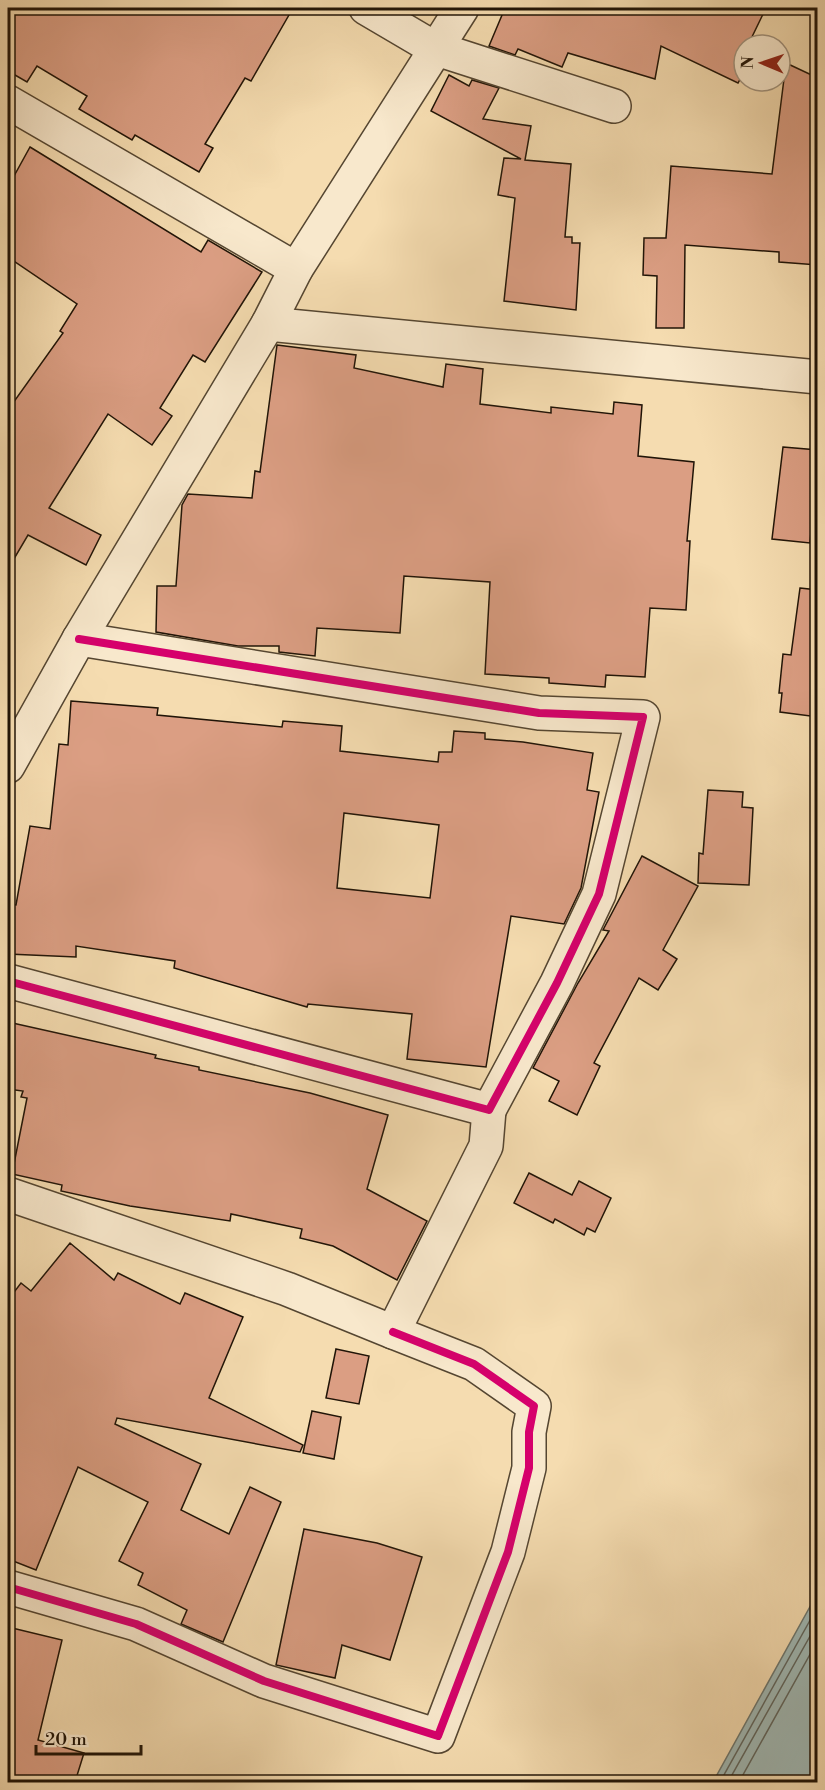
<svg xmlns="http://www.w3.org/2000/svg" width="825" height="1790" viewBox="0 0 825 1790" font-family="'Libre Bodoni',serif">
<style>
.water{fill:#a0b9b5;stroke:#6d776f;stroke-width:1.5}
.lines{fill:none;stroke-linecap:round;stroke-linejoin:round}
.shore{stroke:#60665e;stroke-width:1.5}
.building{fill:#db9e83;stroke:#201407;stroke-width:1.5;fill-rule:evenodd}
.street-casing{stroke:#554631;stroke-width:36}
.street{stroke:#f8e8cc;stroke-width:33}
.cycleway-casing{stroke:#f8e8cc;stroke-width:11}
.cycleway{stroke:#d6006c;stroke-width:8}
</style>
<rect width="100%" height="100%" fill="#f5dcb0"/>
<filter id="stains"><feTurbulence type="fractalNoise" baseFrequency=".00333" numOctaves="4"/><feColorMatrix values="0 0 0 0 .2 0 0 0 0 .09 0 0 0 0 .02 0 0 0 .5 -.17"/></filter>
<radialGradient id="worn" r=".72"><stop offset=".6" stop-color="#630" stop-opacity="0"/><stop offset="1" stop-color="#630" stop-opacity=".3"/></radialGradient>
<polygon class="water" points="817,1594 817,1782 713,1782"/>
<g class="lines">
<g class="shore">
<polyline points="720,1782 818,1606"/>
<polyline points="728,1782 818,1622"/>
<polyline points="739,1782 818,1640"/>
</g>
</g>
<g class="building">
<polygon points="8,8 293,8 251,81 245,78 205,144 213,148 199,172 135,135 132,140 79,109 87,96 37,66 27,82 8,71"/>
<polygon points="505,8 766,8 748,45 744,45 744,72 738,83 661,46 655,79 568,53 562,67 518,49 515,55 489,46"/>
<polygon points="786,63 818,78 818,265 779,262 779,252 685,245 684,328 656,328 657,276 643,275 644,238 666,238 671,166 772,174"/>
<polygon points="449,75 469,86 472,80 499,88 483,119 531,126 525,160 571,164 565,237 572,237 572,243 580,243 576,310 504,301 515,198 498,195 504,158 521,159 431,111"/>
<polygon points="30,147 201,252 208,240 262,272 205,362 193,355 160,408 172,416 152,445 108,414 49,508 101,535 86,565 28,535 8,569 8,410 63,333 60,331 77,304 8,257 8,187"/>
<polygon points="277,345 356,355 354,368 443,387 446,364 483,369 480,404 551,413 551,407 613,414 614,402 642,405 638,456 694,462 687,541 690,541 686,610 650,608 645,677 606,675 605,687 549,683 549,678 485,674 490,582 404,576 400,633 317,628 315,656 279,652 279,646 238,646 156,632 157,586 176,586 182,505 188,494 252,498 255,471 260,472"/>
<polygon points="783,447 818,450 810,543 772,539"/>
<polygon points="800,588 818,590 818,717 780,712 782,693 779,693 783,654 791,655"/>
<path d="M 71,701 L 158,708 L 157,715 L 282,727 L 283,721 L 342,726 L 340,751 L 438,762 L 439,752 L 452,752 L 454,731 L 485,733 L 485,739 L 523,742 L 593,753 L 587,790 L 599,792 L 581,888 L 564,924 L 511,916 L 486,1067 L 407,1059 L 412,1014 L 308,1004 L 307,1007 L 174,968 L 175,961 L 76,946 L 76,957 L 8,954 L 8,904 L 16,905 L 30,826 L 50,829 L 59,744 L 68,745 ZM 344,813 L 439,825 L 430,898 L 337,888 Z"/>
<polygon points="708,790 743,792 742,807 753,808 749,885 698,883 699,853 703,854"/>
<polygon points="642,856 698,886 663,950 677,959 658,990 639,978 594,1063 600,1066 577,1115 549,1101 559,1081 533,1068 578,983 609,931 603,930"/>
<polygon points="8,1022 156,1055 155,1058 199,1067 199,1070 310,1093 388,1115 367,1189 427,1221 397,1280 333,1246 300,1238 302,1229 231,1214 230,1221 130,1206 61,1191 62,1185 12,1174 27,1098 21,1097 23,1091 8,1089"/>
<polygon points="529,1173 572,1195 579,1181 611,1198 595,1232 587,1228 584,1235 555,1219 553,1223 514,1203"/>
<polygon points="70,1243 114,1280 118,1273 180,1304 185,1293 243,1317 209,1398 303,1445 300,1452 117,1418 115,1424 201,1464 181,1510 229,1534 250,1487 281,1502 223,1642 181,1624 187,1610 138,1585 143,1573 119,1561 148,1502 78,1467 36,1570 8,1559 8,1300 21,1283 31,1291"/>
<polygon points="336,1349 369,1356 359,1404 326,1398"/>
<polygon points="312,1411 341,1417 334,1459 303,1453"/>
<polygon points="304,1529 377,1543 422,1557 390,1660 342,1645 335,1678 276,1665"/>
<polygon points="8,1627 62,1640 38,1740 84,1753 75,1782 19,1782 8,1779"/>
</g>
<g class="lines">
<g class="street-casing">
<g id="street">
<polyline points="366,8 434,48 614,106"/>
<polyline points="8,102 296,269"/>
<polyline points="268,324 818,377"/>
<polyline points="8,766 79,639 268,324 296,269 462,8"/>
<polyline points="8,981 489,1110 557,983 599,894 643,717 539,713 79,639"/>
<polyline points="8,1194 287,1289 393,1332 486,1146 489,1110"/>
<polyline points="8,1587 136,1624 264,1681 438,1736 508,1552 529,1468 529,1432 534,1406 474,1364 393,1332"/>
</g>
</g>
<use href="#street" class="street"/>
<g class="cycleway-casing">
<g id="cycleway">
<polyline points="8,981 489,1110 557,983 599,894 643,717 539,713 79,639"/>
<polyline points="8,1587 136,1624 264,1681 438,1736 508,1552 529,1468 529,1432 534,1406 474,1364 393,1332"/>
</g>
</g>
<use href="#cycleway" class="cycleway"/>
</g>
<rect width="825" height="1790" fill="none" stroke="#f5dcb0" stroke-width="30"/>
<rect x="9" y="9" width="807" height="1772" fill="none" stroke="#201407" stroke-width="3"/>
<rect x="15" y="15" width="795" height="1760" fill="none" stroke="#201407" stroke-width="1.5"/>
<g transform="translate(762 63) rotate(272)"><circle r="28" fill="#f8e8cc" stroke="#a2937d" stroke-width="1.5"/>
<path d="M0-4.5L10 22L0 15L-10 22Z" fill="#8f2418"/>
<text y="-9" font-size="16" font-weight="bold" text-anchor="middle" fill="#201407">N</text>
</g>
<path d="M36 1745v9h105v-9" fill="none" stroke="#201407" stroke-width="3"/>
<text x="45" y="1745" font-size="18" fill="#201407" stroke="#f8e8cc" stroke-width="4.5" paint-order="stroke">20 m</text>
<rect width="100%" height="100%" filter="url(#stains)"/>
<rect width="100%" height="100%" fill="url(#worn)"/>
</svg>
